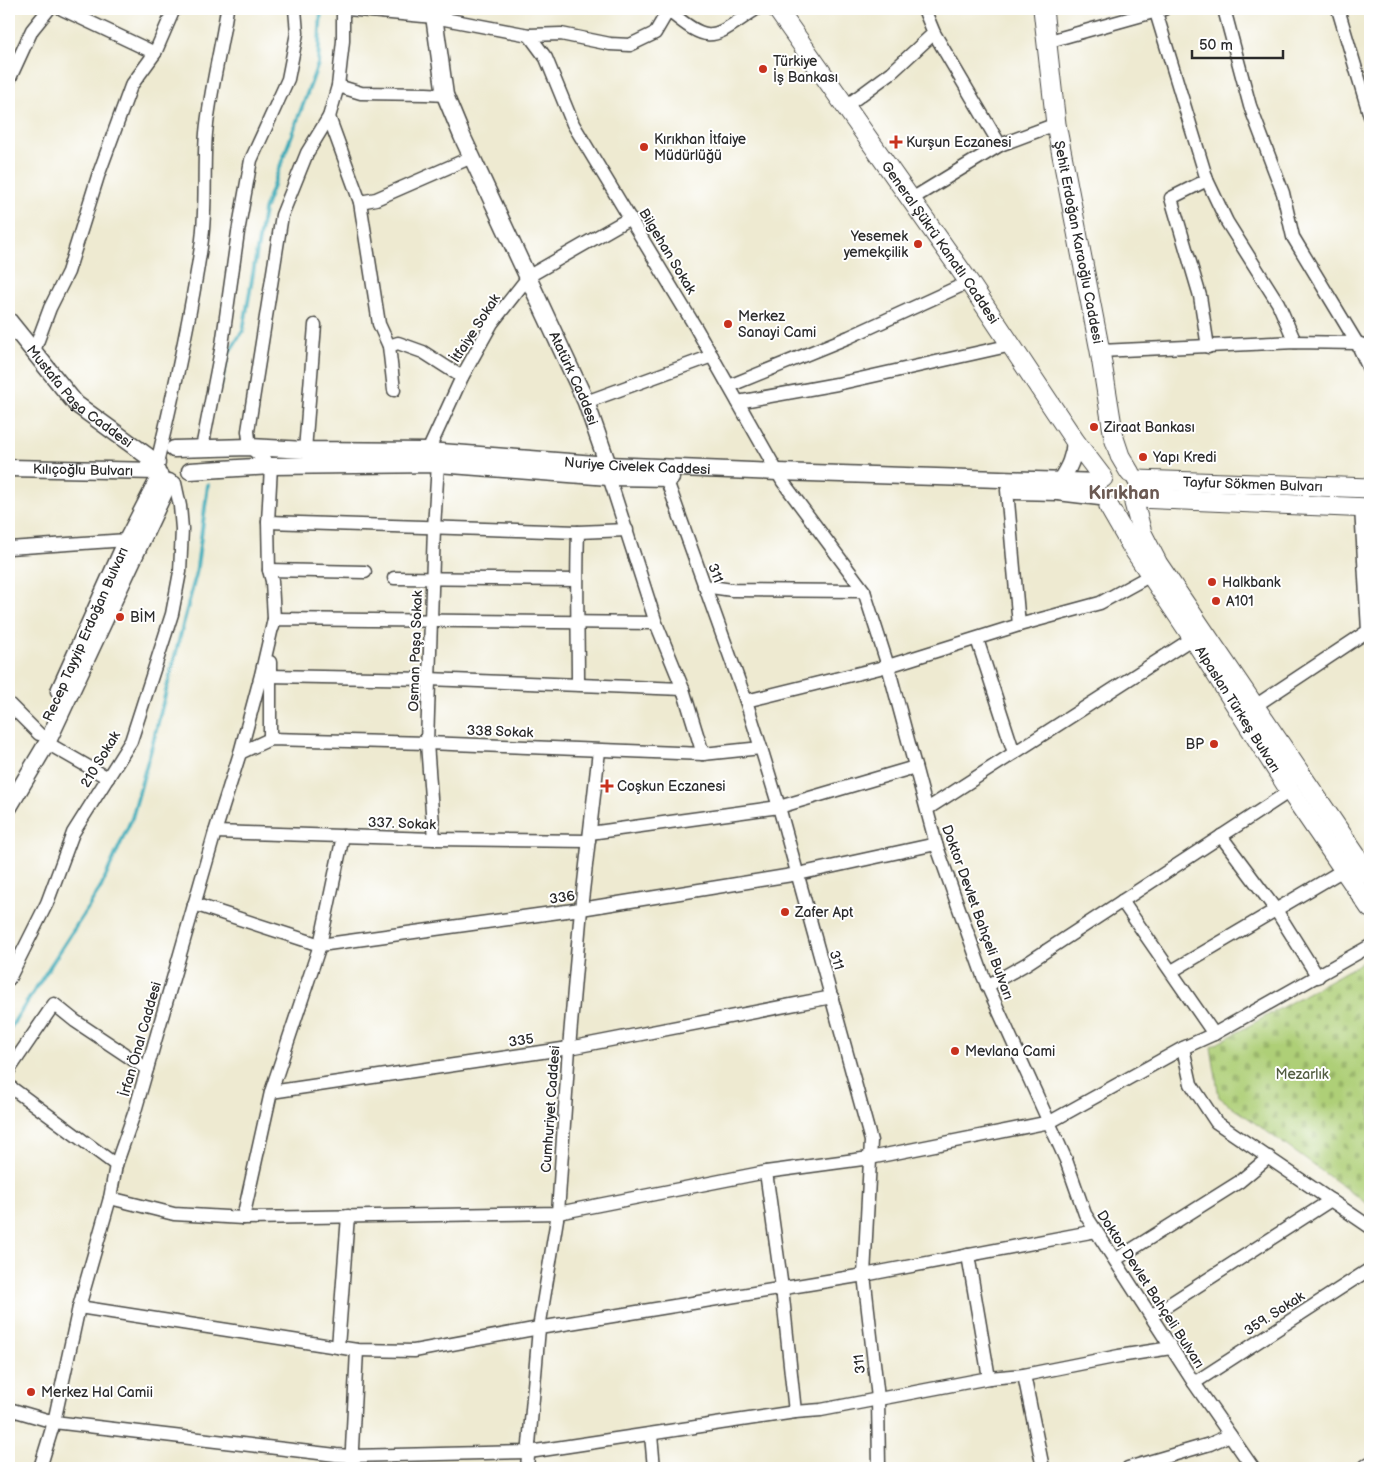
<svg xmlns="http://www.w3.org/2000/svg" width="1379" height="1477" viewBox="0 0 1379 1477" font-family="'Balsamiq Sans',sans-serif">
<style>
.cemetery{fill:url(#cemetery-stones);stroke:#6c7d51}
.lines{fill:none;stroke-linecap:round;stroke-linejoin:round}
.stream{stroke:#3aaab7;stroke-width:4}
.minor-casing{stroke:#484844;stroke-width:15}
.tertiary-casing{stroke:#484844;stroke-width:19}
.secondary-casing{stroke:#484844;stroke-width:21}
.minor{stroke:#fff;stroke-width:12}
.tertiary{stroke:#fff;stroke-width:16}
.secondary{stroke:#fff;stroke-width:19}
.poi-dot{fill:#c8321e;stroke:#fff;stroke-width:2}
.labels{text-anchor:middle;stroke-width:4;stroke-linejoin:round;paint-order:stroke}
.poi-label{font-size:14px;fill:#2b2b2b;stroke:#fff;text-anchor:start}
.street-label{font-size:14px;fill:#2b2b2b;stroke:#fff}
.park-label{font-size:14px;fill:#525c42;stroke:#fff}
.district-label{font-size:19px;font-weight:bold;fill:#6b5a53;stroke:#fff}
</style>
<defs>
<pattern id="cemetery-stones" width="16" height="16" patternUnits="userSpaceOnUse" patternTransform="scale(1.25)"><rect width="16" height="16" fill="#aecf77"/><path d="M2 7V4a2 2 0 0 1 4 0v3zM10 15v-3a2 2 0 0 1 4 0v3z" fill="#96b267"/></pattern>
</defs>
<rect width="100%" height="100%" fill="#fff"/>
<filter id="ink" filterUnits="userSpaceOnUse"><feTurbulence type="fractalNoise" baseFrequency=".02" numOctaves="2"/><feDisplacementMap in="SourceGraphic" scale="10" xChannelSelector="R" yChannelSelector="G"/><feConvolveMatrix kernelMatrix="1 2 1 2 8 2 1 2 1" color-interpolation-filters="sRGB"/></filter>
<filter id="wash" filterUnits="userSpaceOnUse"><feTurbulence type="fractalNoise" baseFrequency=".0096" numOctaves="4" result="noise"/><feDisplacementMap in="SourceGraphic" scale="20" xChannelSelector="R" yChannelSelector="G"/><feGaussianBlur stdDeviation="1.12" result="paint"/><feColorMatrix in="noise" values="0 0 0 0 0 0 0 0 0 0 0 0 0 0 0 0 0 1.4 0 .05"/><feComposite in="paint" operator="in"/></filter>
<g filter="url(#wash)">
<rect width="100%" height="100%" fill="#eeead1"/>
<polygon class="cemetery" points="1370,958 1370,1206 1219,1097 1211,1047"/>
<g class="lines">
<g class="stream">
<polyline points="220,387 229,352 243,331 264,210 318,64 321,9"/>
<polyline points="9,1030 100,889 132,818 153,742 196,574 208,485"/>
</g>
</g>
</g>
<g filter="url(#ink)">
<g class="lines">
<g class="minor-casing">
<g id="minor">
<polyline points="62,9 155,53"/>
<polyline points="348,9 434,17 529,35 561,34 610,44 630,45 655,33 669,9"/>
<polyline points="924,9 934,33 1000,145"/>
<polyline points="1155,9 1207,180 1227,222 1278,303 1295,342"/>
<polyline points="1224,9 1250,106 1283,193 1293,237 1357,343 1370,371"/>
<polyline points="1338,9 1370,116"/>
<path d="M 669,11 C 712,47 713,37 756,9"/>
<polyline points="529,35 546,58 573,124 696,328 783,482 864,591 888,666 936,844 983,976 1066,1160 1085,1214 1194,1383 1253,1468"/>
<polyline points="1046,42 1164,9"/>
<polyline points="9,80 32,30 49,9"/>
<polyline points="338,86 361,93 426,94 445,95"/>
<polyline points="846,106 892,72 934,33"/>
<polyline points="329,117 360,202 379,324 389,346 394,390"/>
<polyline points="1207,180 1171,198 1200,296 1208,347"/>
<polyline points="910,200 1000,145 1056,124"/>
<polyline points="360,202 376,199 472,157"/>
<polyline points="389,346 398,343 423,352 462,377"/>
<polyline points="34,351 50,308 68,272 98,176 131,86 155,53 174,9"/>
<polyline points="1100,351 1295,342 1357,343 1370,347"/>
<polyline points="729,386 849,337 969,282"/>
<polyline points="586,402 712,356"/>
<polyline points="738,402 837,384 1012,345"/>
<polyline points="202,448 222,345 238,232 251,160 288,79 297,33 295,9"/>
<polyline points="305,450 315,325"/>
<path d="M 157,463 C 174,392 190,320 201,247 C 207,209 203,170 206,133 C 210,91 221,50 227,9"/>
<polyline points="609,477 656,623 683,689 703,754"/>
<polyline points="666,478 746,701 761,748 779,807 871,1141 864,1275 878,1398 879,1468"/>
<polyline points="1007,490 1019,625"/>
<polyline points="268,522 578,532 627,530"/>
<path d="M 578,532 C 576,583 578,633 578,684"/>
<polyline points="9,548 127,540"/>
<polyline points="269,570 365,572"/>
<polyline points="394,578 576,580"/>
<polyline points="704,586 732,590 864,591"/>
<polyline points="273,627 274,619 656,623"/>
<polyline points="977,639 1014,753"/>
<polyline points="270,662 270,739"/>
<polyline points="269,676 428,679 683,689"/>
<polyline points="746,701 888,666 1019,625 1100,603 1151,575"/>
<polyline points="9,704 39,734"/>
<polyline points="1255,706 1368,631 1361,507"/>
<polyline points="47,743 108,778"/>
<polyline points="240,753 270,739 427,743 703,754 761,748"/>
<polyline points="927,809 1193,638"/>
<polyline points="215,832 434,839 589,841"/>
<polyline points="590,833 779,807 915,767"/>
<polyline points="1221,836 1276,910 1318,977"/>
<polyline points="434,839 427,743 434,528 438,464 428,451 462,377 492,323 529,276 630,218"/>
<polyline points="1122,901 1214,1034"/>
<polyline points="194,904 320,945 581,909 798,874 936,844"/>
<polyline points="1172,971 1345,869"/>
<polyline points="9,979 47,903 73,833 131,741 172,614 180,572 182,529 180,506 175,483"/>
<polyline points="987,986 1026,964 1290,791"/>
<polyline points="1183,1048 1191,1084 1216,1122 1370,1227"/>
<polyline points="9,1070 54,1004 75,1021 147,1069"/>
<polyline points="9,1086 116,1165"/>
<polyline points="271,1092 569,1048 832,997"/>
<polyline points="766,1172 782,1288 795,1412"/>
<polyline points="110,1198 174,1214 243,1218 558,1213 766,1172 870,1158 1050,1122 1183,1048 1214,1034 1370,946"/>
<polyline points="243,1218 271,1092 320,945 343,836"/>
<polyline points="968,1255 989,1378"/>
<polyline points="1115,1260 1239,1182 1269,1157"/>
<polyline points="79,1307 357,1350 414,1351 539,1328 864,1275 1096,1231"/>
<polyline points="1151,1316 1331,1200"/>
<polyline points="338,1347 348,1216"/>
<polyline points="1024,1375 1043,1468"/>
<polyline points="1194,1383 1370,1269"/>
<polyline points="9,1409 54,1422 336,1455 351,1456 529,1452 795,1412 821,1410 989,1378 1024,1375 1119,1356 1171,1348"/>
<polyline points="651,1435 654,1468"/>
<polyline points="40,1468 54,1422 79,1307 110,1198 116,1165 135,1111 215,832 240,753 261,675 274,619 272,581 269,570 268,522 271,466 250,447 248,431 282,215 307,153 329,117 338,86 343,41 343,9"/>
<polyline points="351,1468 357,1350"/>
<polyline points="527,1468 539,1328 558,1213 569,1048 581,909 599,751"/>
<polyline points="1128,1468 1210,1444 1230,1435"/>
</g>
</g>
<g class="tertiary-casing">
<g id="tertiary">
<path id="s1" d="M 433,9 L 445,95 L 462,136 L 586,402 L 608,465 L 608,473"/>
<path id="s2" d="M 9,321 L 76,404 L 157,463"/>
<path id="s3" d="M 174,449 L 250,447 L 305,450 L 428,451 L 608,465 L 778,472 L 1100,482"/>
<path id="s4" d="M 9,468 L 157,471"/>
<polyline points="190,471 271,466 438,464 609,477 671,478"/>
<path d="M 1060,481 C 1069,468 1074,457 1075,441"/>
<polyline points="1015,491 1058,492 1100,497"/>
<polyline points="59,691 127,540 160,476"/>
<polyline points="9,807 47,743 169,482"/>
<polyline points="1366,1468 1370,1465"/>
</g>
</g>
<g class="secondary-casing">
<g id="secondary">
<path id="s5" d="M 777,9 L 969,282 L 1075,441 L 1103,478"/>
<path id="s6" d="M 1043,9 L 1056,124 L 1100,351 L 1114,438 L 1120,456 L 1130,473"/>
<path id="s7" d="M 1137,480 L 1370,488"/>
<polyline points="1137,498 1370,508"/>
<polyline points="1134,503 1142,533 1158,564 1370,876"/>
<path id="s8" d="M 1109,507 L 1132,547 L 1193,638 L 1290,791 L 1370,908"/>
</g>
</g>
<use href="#minor" class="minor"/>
<use href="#tertiary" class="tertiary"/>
<use href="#secondary" class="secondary"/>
</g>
</g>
<g class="poi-dot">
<circle cx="763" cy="69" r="5"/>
<path d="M893.5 134.5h5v5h5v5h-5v5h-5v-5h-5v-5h5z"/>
<circle cx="644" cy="147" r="5"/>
<circle cx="918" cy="244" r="5"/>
<circle cx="728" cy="324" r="5"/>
<circle cx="1094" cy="427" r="5"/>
<circle cx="1143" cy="457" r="5"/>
<circle cx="1212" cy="582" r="5"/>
<circle cx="1216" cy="601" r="5"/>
<circle cx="120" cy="617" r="5"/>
<circle cx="1214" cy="744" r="5"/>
<path d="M604.5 778.5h5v5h5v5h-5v5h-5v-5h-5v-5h5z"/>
<circle cx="785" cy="912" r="5"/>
<circle cx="955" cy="1051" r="5"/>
<circle cx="31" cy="1392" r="5"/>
</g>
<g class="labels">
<g class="poi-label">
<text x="773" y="66">Türkiye<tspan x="773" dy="16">İş Bankası</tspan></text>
<text x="654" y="144">Kırıkhan İtfaiye<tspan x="654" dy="16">Müdürlüğü</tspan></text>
<text x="906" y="147">Kurşun Eczanesi</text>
<text x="908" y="241" text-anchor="end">Yesemek<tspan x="908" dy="16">yemekçilik</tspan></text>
<text x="738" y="321">Merkez<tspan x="738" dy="16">Sanayi Cami</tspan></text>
<text x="1104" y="432">Ziraat Bankası</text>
<text x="1153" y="462">Yapı Kredi</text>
<text x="1222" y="587">Halkbank</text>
<text x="1226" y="606">A101</text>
<text x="130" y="622">BİM</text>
<text x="1204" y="749" text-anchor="end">BP</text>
<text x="617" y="791">Coşkun Eczanesi</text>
<text x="795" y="917">Zafer Apt</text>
<text x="965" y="1056">Mevlana Cami</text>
<text x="41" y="1397">Merkez Hal Camii</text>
</g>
<g class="street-label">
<text dy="5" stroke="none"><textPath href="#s5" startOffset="285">General Şükrü Kanatlı Caddesi</textPath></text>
<text dy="5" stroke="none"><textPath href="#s6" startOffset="236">Şehit Erdoğan Karaoğlu Caddesi</textPath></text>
<text transform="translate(668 251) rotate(59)" y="5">Bilgehan Sokak</text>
<text transform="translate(475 328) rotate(-57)" y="5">İtfaiye Sokak</text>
<text dy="5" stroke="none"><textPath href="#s1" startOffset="398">Atatürk Caddesi</textPath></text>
<text dy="5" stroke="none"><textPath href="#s2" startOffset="104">Mustafa Paşa Caddesi</textPath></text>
<text dy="5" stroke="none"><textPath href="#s3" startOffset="464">Nuriye Civelek Caddesi</textPath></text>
<text dy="5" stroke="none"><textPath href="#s4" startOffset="74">Kılıçoğlu Bulvarı</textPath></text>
<text dy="5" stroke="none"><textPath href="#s7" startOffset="116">Tayfur Sökmen Bulvarı</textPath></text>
<text transform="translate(716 573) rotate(70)" y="5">311</text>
<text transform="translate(85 634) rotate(-66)" y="5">Recep Tayyip Erdoğan Bulvarı</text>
<text transform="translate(415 651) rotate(-88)" y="5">Osman Paşa Sokak</text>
<text dy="5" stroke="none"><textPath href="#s8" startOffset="240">Alpaslan Türkeş Bulvarı</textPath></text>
<text transform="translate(500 731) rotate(2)" y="5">338 Sokak</text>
<text transform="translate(100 759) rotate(-59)" y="5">210 Sokak</text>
<text transform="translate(402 823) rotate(2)" y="5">337. Sokak</text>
<text transform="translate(562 897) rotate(-8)" y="5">336</text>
<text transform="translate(978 912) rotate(70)" y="5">Doktor Devlet Bahçeli Bulvarı</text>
<text transform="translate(837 960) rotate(74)" y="5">311</text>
<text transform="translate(140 1039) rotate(-74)" y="5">İrfan Önal Caddesi</text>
<text transform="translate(521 1040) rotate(-8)" y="5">335</text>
<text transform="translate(550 1109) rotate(-86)" y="5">Cumhuriyet Caddesi</text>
<text transform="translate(1151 1289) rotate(57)" y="5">Doktor Devlet Bahçeli Bulvarı</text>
<text transform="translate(1274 1313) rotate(-33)" y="5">359. Sokak</text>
<text transform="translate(859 1364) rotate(-96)" y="5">311</text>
</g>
<g class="park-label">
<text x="1302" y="1079">Mezarlık</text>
</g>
<g class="district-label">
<text x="1124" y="499">Kırıkhan</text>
</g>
</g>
<rect width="1379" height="1477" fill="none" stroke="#fff" stroke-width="30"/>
<path d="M1192 50v8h91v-8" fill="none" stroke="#2b2b2b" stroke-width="2.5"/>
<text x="1199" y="50" font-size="15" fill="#2b2b2b" stroke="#ffffff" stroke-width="4" paint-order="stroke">50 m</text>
</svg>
